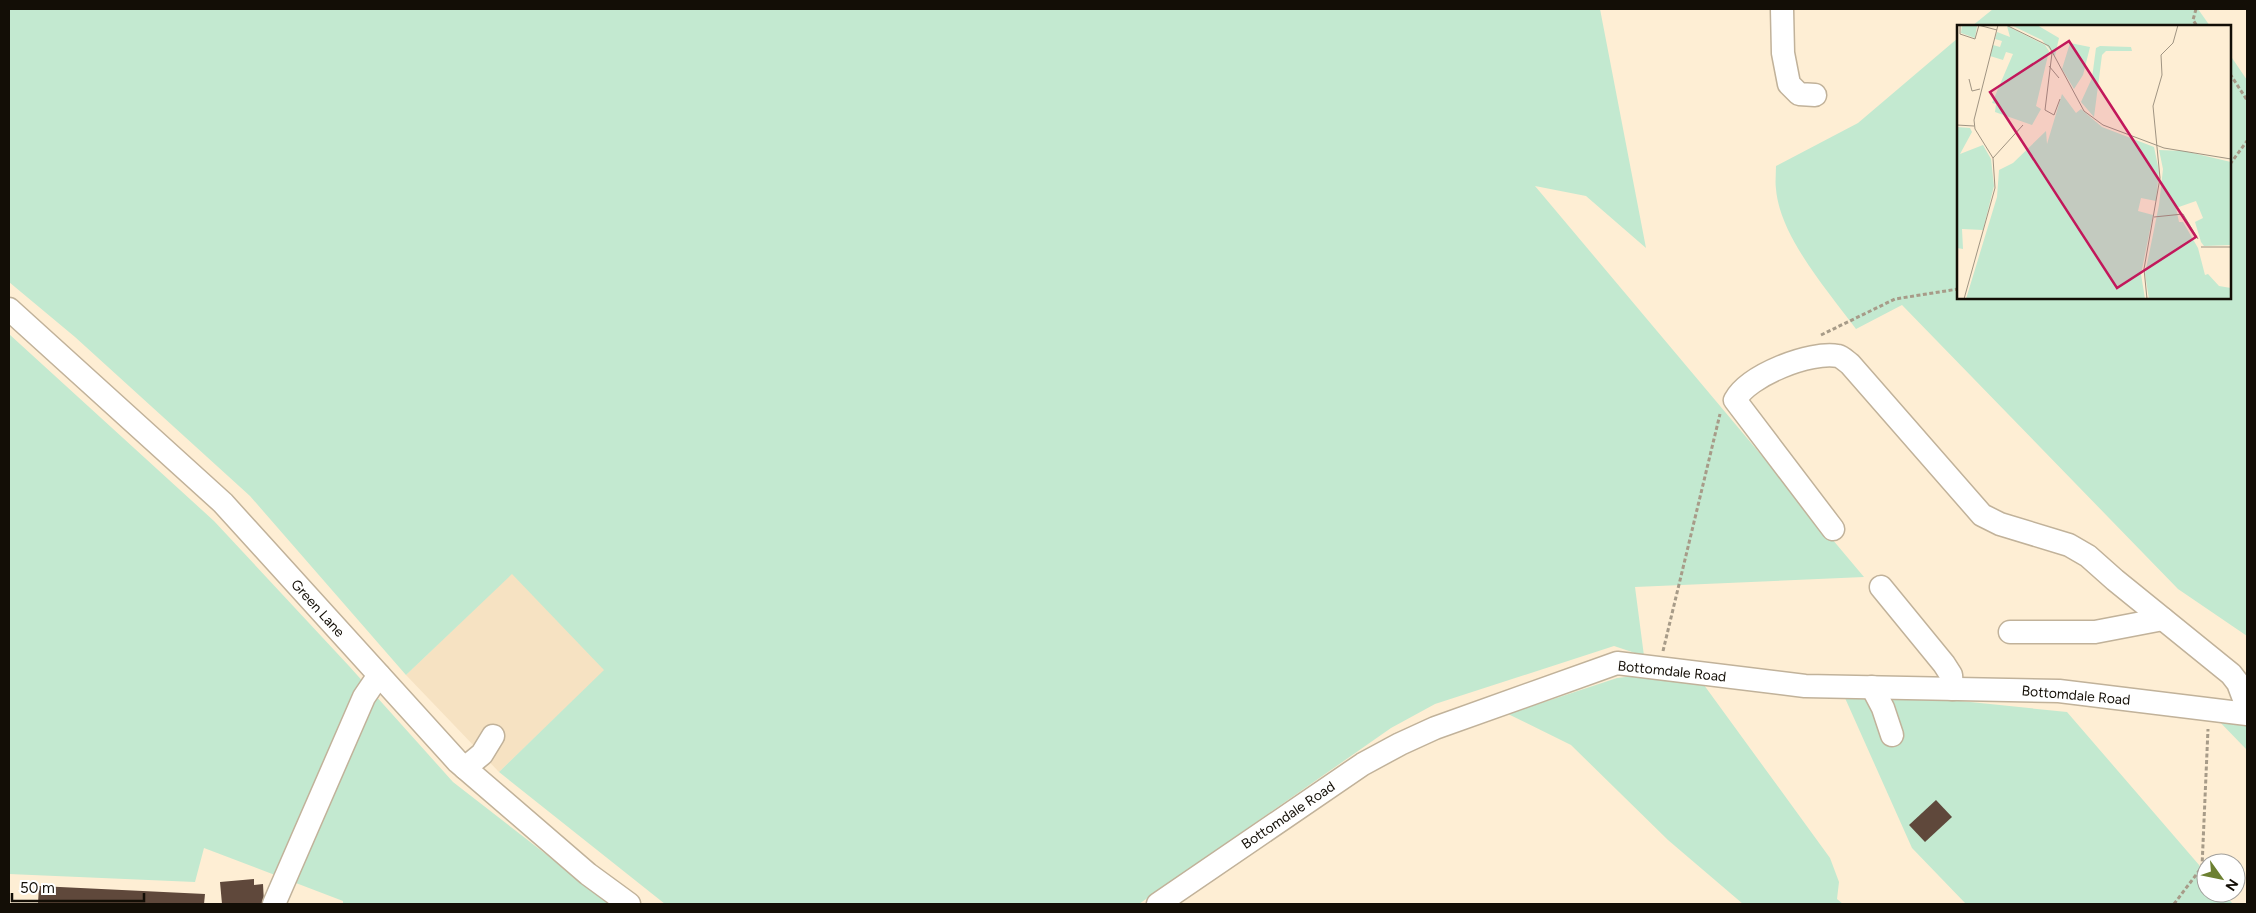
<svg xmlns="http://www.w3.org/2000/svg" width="2256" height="913" viewBox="0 0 2256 913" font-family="Figtree,sans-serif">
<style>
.built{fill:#f6e2c2}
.green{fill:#c3e9d0}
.building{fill:#5f483b}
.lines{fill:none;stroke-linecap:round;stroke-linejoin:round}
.minor-casing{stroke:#c1b29a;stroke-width:25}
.path{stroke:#a79b88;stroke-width:3;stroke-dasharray:4 2.5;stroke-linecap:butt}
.minor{stroke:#fff;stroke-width:22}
.labels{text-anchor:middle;stroke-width:5;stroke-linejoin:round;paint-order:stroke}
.street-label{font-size:14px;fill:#130e06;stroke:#fff}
.inset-road{fill:none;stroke:#a09482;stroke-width:1}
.view{fill:#c2185b;fill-opacity:0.15;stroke:#c2185b;stroke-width:2.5}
.inset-edge{fill:none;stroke:#130e06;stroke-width:2.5}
</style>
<rect width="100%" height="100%" fill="#feeed4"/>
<polygon class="built" points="512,573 605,670 499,772 406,675"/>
<g class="green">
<polygon points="9,9 1600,9 1646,248 1586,196 1535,186 1864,577 1635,587 1644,656 1614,646 1435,704 1391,728 1139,904 665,904 499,772 604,670 512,574 406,675 250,496 75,337 9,282"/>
<polygon points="1993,9 2198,9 2210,26 1972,26"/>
<path d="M 1958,38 L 1958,298 L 2230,298 L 2230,55 L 2247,80 L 2247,636 L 2178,589 L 1902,305 L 1856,329 C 1828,291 1780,237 1776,189 C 1775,182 1776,174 1776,166 L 1858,123 Z"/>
<polygon points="9,334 214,521 349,666 453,782 610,904 343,904 343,901 204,848 195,882 9,874"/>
<polygon points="1634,676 1704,685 1830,858 1839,882 1837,899 1843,904 1743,904 1668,840 1571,745 1508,714 1617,678"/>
<polygon points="1921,697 2067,712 2206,873 2206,893 2223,893 2233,904 1966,904 1912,848 1845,698"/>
<polygon points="2215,717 2247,720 2247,750"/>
</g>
<g class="building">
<polygon points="1936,800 1952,817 1925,842 1909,825"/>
<polygon points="254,879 254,885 263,884 264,903 222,904 220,882"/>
<polygon points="39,886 205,894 204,904 38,904"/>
</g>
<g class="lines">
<g class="minor-casing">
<g id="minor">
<polyline points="1782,9 1783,53 1789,84 1799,94 1815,95"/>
<polyline points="9,309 223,503 458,762 588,874 629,904"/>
<path d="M 1833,529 L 1735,400 C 1749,375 1810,351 1838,356 C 1842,357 1846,361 1850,364 L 1982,515 L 2000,524 L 2069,545 L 2088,556 L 2115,580 L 2231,674 L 2238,683 L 2247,707"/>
<polyline points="1881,587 1944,664 1951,675 1952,689"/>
<polyline points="2010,632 2095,632 2163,619"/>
<polyline points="1872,687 1883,708 1892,735"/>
<polyline points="465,768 482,754 493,736"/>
<polyline points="274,904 364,697 379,675"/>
<polyline points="1158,904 1363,764 1400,744 1435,728 1617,663 1805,686 2059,691 2247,714"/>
</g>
</g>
<g class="path">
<polyline points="2196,9 2193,20 2197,26"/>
<polyline points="2230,74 2247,100"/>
<polyline points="2230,164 2247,141"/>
<polyline points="1821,335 1895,299 1958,289"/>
<polyline points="1663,651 1720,414"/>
<polyline points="2174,904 2202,867 2208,729"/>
</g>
<use href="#minor" class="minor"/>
</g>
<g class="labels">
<g class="street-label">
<text transform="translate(318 608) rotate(48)" y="5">Green Lane</text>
<text transform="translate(1672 671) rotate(6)" y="5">Bottomdale Road</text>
<text transform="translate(2076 695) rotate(5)" y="5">Bottomdale Road</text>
<text transform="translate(1288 815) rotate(-34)" y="5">Bottomdale Road</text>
</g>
</g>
<g transform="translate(1957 25)">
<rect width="274" height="274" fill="#feeed4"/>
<path d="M 5,0 L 20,1 L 18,13 L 4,8 ZM 54,0 L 80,0 L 102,13 L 98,31 L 85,15 ZM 50,1 L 88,20 L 92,26 L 79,81 L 84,84 L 75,100 L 38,87 L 39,79 L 35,78 L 56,29 L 49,27 L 46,35 L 33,31 L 36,20 L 43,22 L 45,16 L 38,14 L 40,7 L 53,12 ZM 113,18 L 133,22 L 126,50 L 117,64 L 105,44 ZM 143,21 L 174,22 L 175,26 L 149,26 L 145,30 L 137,92 L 124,77 L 135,53 L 139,23 ZM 105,69 L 119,88 L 124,84 L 145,102 L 197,122 L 202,146 L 199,176 L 184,173 L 181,186 L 196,190 L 184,249 L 188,274 L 9,274 L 40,172 L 42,145 L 56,138 L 89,106 L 90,119 ZM 0,102 L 13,103 L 15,107 L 3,129 L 26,120 L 34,134 L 37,161 L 26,205 L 5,204 L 6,224 L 0,223 ZM 202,125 L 227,126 L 274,137 L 274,220 L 247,221 L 244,217 L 238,197 L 246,193 L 239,176 L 219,183 L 222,197 L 226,197 L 241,223 L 248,250 L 251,249 L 262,261 L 274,263 L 274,274 L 192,274 L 188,249 L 202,180 L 206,144 Z" fill="#c3e9d0"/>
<path class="inset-road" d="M 3,0 L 3,9 L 18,14 L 22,0M 21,0 L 40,5M 49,0 L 92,21 L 127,86 L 146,100 L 207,123 L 274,134M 95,28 L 88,85 L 97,90 L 103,74M 92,41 L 102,53M 12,54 L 15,66 L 23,64M 0,100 L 17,101M 36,133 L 66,100M 197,192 L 226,189 L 241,214M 244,222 L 274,222M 7,274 L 38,163 L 36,133 L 18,104 L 17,95 L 41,0M 190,274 L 187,244 L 203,153 L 196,81 L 205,50 L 204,30 L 216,18 L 221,0"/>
<path class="view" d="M 112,16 L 239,212 L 160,263 L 33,67 Z"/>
<rect width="274" height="274" class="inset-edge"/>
</g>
<rect width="2256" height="913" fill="none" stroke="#130e06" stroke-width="20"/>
<g transform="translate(2221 878) rotate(123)"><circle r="24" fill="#ffffff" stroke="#a19f9b"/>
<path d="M0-4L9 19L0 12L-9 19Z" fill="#6c8031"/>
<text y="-8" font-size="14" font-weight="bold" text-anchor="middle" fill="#130e06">N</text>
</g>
<path d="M12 893v8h132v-8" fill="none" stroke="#130e06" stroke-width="2.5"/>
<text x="20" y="893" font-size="15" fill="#130e06" stroke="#ffffff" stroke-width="4" paint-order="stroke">50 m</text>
</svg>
